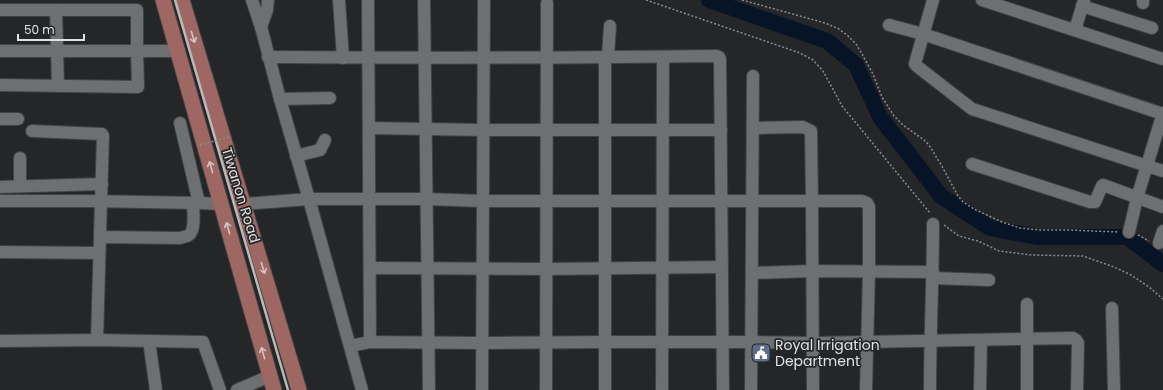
<svg xmlns="http://www.w3.org/2000/svg" width="1163" height="390" viewBox="0 0 1163 390" font-family="Poppins,sans-serif">
<style>
.lines{fill:none;stroke-linecap:round;stroke-linejoin:round}
.river{stroke:#071427;stroke-width:16}
.minor-casing{stroke:#414244;stroke-width:14}
.major-casing{stroke:#414244;stroke-width:17}
.path{stroke:#8b8d8e;stroke-width:1.5;stroke-dasharray:2 2;stroke-linecap:butt}
.minor{stroke:#6d6f71;stroke-width:12}
.major{stroke:#9e6761;stroke-width:15}
.rail{stroke:#b8babc;stroke-width:2.5}
.path-bridge{stroke:#8b8d8e;stroke-width:1.5;stroke-dasharray:2 2;stroke-linecap:butt}
.oneway{stroke:#d0c4c3}
.labels{text-anchor:middle;stroke-width:3.5;stroke-linejoin:round;paint-order:stroke}
.street-label{font-size:14px;fill:#e1e3e4;stroke:#242628}
.poi-label{font-size:14px;fill:#e1e3e4;stroke:#242628;text-anchor:start}
</style>
<rect width="100%" height="100%" fill="#242628"/>
<g class="lines">
<polyline class="river" points="709,0 827,41 856,65 880,117 941,196 990,228 1037,237 1127,237 1163,264"/>
<g class="minor-casing">
<g id="minor">
<polyline points="252,0 261,27 280,99 309,199 362,390"/>
<polyline points="339,0 343,58"/>
<polyline points="368,0 370,342"/>
<polyline points="424,0 429,390"/>
<polyline points="933,0 916,60 915,64 918,67 972,109 1163,171"/>
<polyline points="982,0 1163,59"/>
<polyline points="1143,3 1143,0"/>
<polyline points="1082,6 1152,28"/>
<polyline points="0,10 137,10 137,51 138,87 0,85"/>
<polyline points="56,10 58,86"/>
<polyline points="889,25 923,34 1163,114"/>
<polyline points="261,27 267,10 268,0"/>
<polyline points="1075,30 1084,0"/>
<polyline points="0,51 179,51"/>
<polyline points="608,56 610,26"/>
<path d="M 268,57 C 418,58 567,58 717,56 L 719,57 L 720,59 L 723,390"/>
<polyline points="280,99 330,98"/>
<polyline points="0,119 18,119"/>
<polyline points="180,123 199,203"/>
<polyline points="369,128 484,130 721,130"/>
<polyline points="753,128 803,127 811,131 812,202 813,390"/>
<polyline points="32,131 102,134 103,136 101,201 97,340"/>
<polyline points="296,156 320,150 325,140"/>
<polyline points="972,164 1090,202 1095,202 1102,186 1103,185 1163,207"/>
<polyline points="20,186 20,158"/>
<polyline points="0,187 102,184"/>
<polyline points="0,201 88,201 199,203 221,204"/>
<polyline points="244,204 309,199 426,199 483,201 862,201 867,203 869,207 869,271 866,390"/>
<polyline points="1129,232 1137,198 1163,113"/>
<path d="M 100,237 L 180,238 C 183,237 186,237 189,235 C 196,229 193,211 193,203"/>
<polyline points="1159,243 1163,231"/>
<polyline points="0,252 99,253"/>
<polyline points="370,268 546,269 722,267"/>
<polyline points="752,273 812,271 933,272"/>
<polyline points="932,278 989,280"/>
<polyline points="1112,308 1114,390"/>
<polyline points="0,341 97,340 203,342 220,390"/>
<polyline points="149,341 156,390"/>
<polyline points="350,346 370,342 482,343 605,342 751,342 813,343 1073,338 1076,340 1078,343 1077,390"/>
<polyline points="237,390 270,376"/>
<polyline points="482,390 484,0"/>
<polyline points="546,390 547,3"/>
<polyline points="605,390 605,56"/>
<polyline points="662,390 663,57"/>
<polyline points="751,390 753,76"/>
<path d="M 930,390 C 930,334 933,279 933,224"/>
<polyline points="980,390 981,340"/>
<polyline points="1027,390 1027,304"/>
</g>
</g>
<g class="major-casing">
<g id="major">
<polyline points="163,0 274,390"/>
<polyline points="182,0 299,390"/>
</g>
</g>
<g class="path">
<polyline points="646,0 800,53 813,60 823,71 842,106 930,213"/>
<polyline points="742,0 825,23 839,29 847,35 856,44 862,54 873,74 882,97 894,116 903,125 924,140 929,145 943,168 958,196 963,202 974,209 1002,222 1020,228 1039,230 1068,230 1119,232"/>
<polyline points="944,225 959,236 978,241 999,251 1032,255 1083,256 1114,267 1131,275 1149,287 1163,299"/>
<polyline points="1138,235 1149,241"/>
</g>
<use href="#minor" class="minor"/>
<use href="#major" class="major"/>
<polyline class="rail" points="175,0 288,390"/>
<polyline class="path-bridge" points="200,145 229,137"/>
</g>
<defs><path id="oneway-shaft" d="M-6 0H5M1.5-3L5.5 0L1.5 3" fill="none" stroke-width="1.6" stroke-linecap="round" stroke-linejoin="round"/></defs>
<g class="oneway">
<use href="#oneway-shaft" transform="translate(193 37) rotate(73)"/>
<use href="#oneway-shaft" transform="translate(211 167) rotate(-106)"/>
<use href="#oneway-shaft" transform="translate(228 228) rotate(-106)"/>
<use href="#oneway-shaft" transform="translate(263 268) rotate(73)"/>
<use href="#oneway-shaft" transform="translate(263 353) rotate(-106)"/>
</g>
<defs>
<g id="civic-square" transform="scale(1)"><rect x="-9" y="-9" width="18" height="18" rx="4" fill="#5c6f8a" stroke="#242628"/><path d="M-.6-6.5H3V-4.5H.6V-3L4-1V1h2V6H-6V1h2V-1L-.6-3ZM-1.2 2.5V6h2.4V2.5Z" fill="#fff"/></g>
</defs>
<g fill-rule="evenodd">
<use href="#civic-square" x="761" y="353"/>
</g>
<g class="labels">
<g class="street-label">
<text transform="translate(241 195) rotate(73)" y="5">Tiwanon Road</text>
</g>
<g class="poi-label">
<text x="775" y="350">Royal Irrigation<tspan x="775" dy="16">Department</tspan></text>
</g>
</g>
<path d="M18 34v6h66v-6" fill="none" stroke="#e1e3e4" stroke-width="2"/>
<text x="24" y="34" font-size="12" fill="#e1e3e4" stroke="#242628" stroke-width="3" paint-order="stroke">50 m</text>
</svg>
